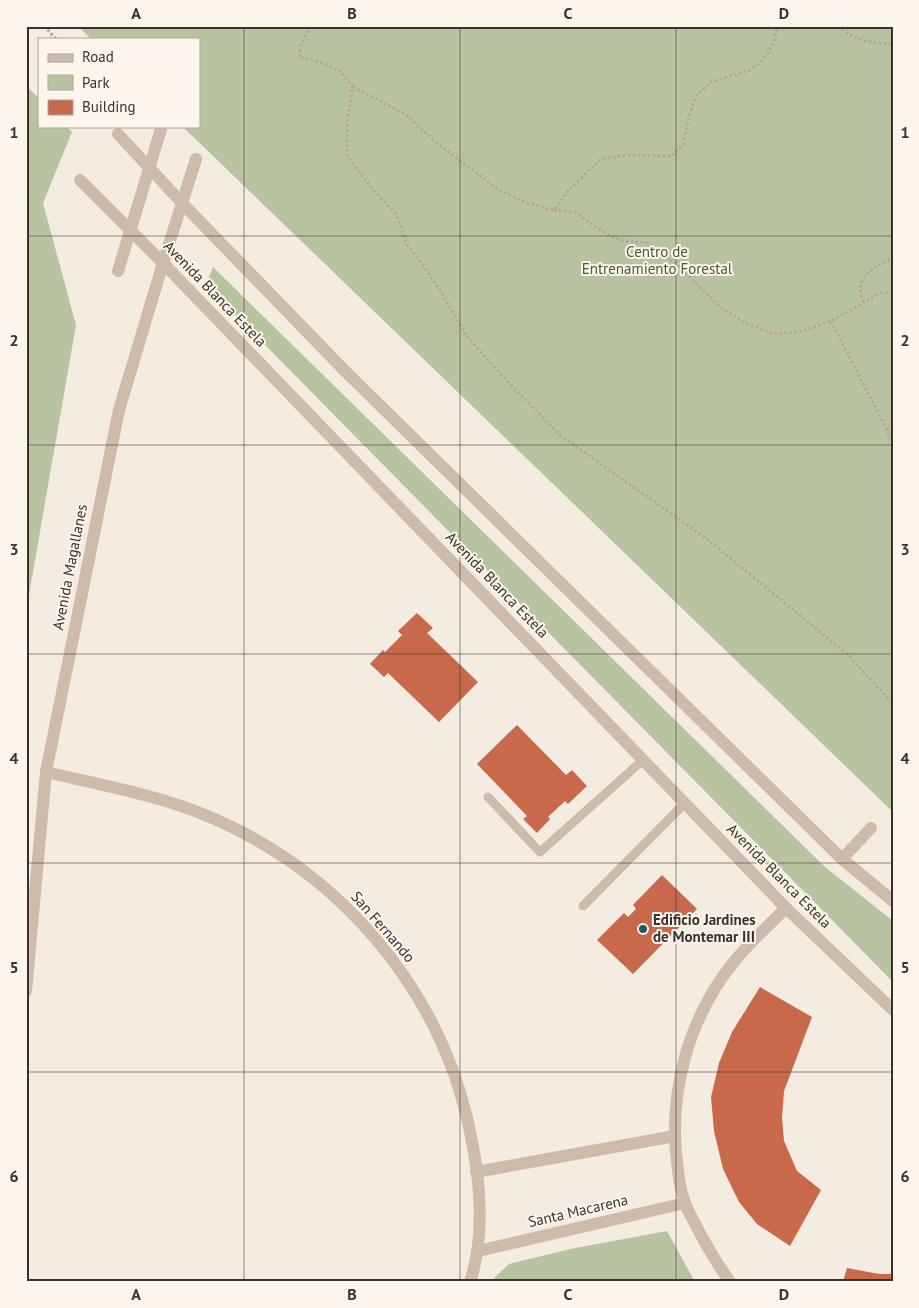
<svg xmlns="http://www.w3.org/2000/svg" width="919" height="1308" viewBox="0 0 919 1308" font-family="'PT Sans',sans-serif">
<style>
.green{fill:#b8c4a0}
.building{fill:#c8694b}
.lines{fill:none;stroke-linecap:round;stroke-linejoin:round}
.path{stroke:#b9a596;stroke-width:3;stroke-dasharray:2.5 2.5;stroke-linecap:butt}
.service{stroke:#cdbbac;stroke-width:9}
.minor{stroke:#cdbbac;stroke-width:12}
.grid{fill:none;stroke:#3b302b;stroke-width:1;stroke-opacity:0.55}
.poi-dot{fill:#1f5a5e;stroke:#fbf5ee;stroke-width:2}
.labels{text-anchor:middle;stroke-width:4;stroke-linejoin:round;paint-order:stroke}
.park-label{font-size:15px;fill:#4a5a2e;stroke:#fbf5ee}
.street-label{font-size:15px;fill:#3b302b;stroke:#fbf5ee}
.poi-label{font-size:15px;font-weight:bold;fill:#3b302b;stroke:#fbf5ee;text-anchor:start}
.neatline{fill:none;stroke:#3b302b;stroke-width:2}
.grid-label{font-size:16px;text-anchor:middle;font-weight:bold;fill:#3b302b}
</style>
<rect width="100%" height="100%" fill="#f4ebe1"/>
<g class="green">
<polygon points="78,26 893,26 893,812 182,126 199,126 199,39 91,39"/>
<polygon points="26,86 39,98 39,126 66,126 72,132 43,203 76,325 26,612"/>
<polygon points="213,267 825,867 893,921 893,982 206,285"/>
<polygon points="667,1231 695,1282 492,1282 494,1278 509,1264 570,1249"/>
</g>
<g class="building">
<polygon points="417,613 433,628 427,633 478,682 439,722 388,673 384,677 370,664 383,650 385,652 402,635 398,631"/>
<polygon points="517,725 566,775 572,770 587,786 568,804 565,801 548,817 550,819 537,833 523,819 527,816 477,764"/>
<polygon points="662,875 697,909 633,974 597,940 624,913 628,917 636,909 633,905"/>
<polygon points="760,987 812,1017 784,1091 782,1118 784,1141 797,1171 821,1190 790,1246 757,1224 739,1202 723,1169 714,1131 711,1097 719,1063 732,1032"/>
<polygon points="847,1268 879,1274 893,1274 893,1282 843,1282"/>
</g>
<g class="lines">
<g class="path">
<polyline points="44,26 56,39"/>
<polyline points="310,26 301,45 299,57 320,62 340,71 353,87 347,124 347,155 374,191 396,214 407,244 425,268 444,297 466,335 505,379 560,435 707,539 848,655 893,704"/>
<path d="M 838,26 C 853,41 873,43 893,44"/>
<polyline points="353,87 405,114 437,143 499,190 527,203 554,210 568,191 601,159 627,155 672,156 683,144 689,116 696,96 711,82 750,70 760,63 768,53 775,39 777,26"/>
<polyline points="554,210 574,212 605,233 623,241 648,243 678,265 720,307 745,323 774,334 800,332 831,321 881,293 893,291"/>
<path d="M 864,302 C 852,279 873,267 891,259 L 893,256"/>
<polyline points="831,321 887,430 893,446"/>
<polyline points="887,430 893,423"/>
</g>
<g class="service">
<polyline points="488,797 540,852 643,760"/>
<polyline points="583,906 685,803"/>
</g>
<g class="minor">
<polyline points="118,134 182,203 344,370 842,859 893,901"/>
<polyline points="80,180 163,263 786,908 893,1010"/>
<polyline points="118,271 162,126"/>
<path d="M 46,772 C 101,785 158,795 210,817 C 337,871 435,983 467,1118 C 479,1169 487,1231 470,1282"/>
<polyline points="842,859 871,828"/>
<polyline points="26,991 46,772 119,410 163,263 196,159"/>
<polyline points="476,1172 675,1136"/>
<polyline points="478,1251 685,1203"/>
<path d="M 730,1282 C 716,1262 704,1242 693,1220 C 690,1214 687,1209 685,1203 C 681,1192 679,1181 678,1170 C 667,1097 687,1020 733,963 C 749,943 768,926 786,908"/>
</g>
</g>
<path class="grid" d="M 244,26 L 244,1282M 460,26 L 460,1282M 676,26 L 676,1282M 26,236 L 893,236M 26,445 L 893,445M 26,654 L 893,654M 26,863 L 893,863M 26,1072 L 893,1072"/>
<circle class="poi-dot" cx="643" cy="929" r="5"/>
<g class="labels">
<g class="park-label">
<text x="657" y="257">Centro de<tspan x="657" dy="17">Entrenamiento Forestal</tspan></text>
</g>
<g class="street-label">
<text transform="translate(215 294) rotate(46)" y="5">Avenida Blanca Estela</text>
<text transform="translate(70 567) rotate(-79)" y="5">Avenida Magallanes</text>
<text transform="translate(497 585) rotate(46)" y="5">Avenida Blanca Estela</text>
<text transform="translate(779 876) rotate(45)" y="5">Avenida Blanca Estela</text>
<text transform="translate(383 927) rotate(49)" y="5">San Fernando</text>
<text transform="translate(578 1211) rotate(-13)" y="5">Santa Macarena</text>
</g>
<g class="poi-label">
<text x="653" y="925">Edificio Jardines<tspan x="653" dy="17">de Montemar III</tspan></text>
</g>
</g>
<rect width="919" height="1308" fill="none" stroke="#fbf5ee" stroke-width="55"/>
<rect x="38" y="38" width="162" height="90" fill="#fbf5ee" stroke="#aea6a0"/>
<rect x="48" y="54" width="25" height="8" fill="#cdbbac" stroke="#aea6a0"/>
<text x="82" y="62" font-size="15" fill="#3b302b">Road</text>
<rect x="48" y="75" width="25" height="15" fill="#b8c4a0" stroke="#aea6a0"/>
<text x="82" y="88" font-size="15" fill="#3b302b">Park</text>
<rect x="48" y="100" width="25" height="15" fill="#c8694b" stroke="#aea6a0"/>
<text x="82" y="112" font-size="15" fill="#3b302b">Building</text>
<rect x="28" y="28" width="864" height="1252" class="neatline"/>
<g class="grid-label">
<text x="136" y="19">A</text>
<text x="352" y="19">B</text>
<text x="568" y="19">C</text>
<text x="784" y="19">D</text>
<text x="14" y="138">1</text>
<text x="905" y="138">1</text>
<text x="14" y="346">2</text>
<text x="905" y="346">2</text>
<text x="14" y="555">3</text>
<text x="905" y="555">3</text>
<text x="14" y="764">4</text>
<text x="905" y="764">4</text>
<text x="14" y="973">5</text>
<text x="905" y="973">5</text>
<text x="14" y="1182">6</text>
<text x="905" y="1182">6</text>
<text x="136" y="1300">A</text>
<text x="352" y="1300">B</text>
<text x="568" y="1300">C</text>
<text x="784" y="1300">D</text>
</g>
</svg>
